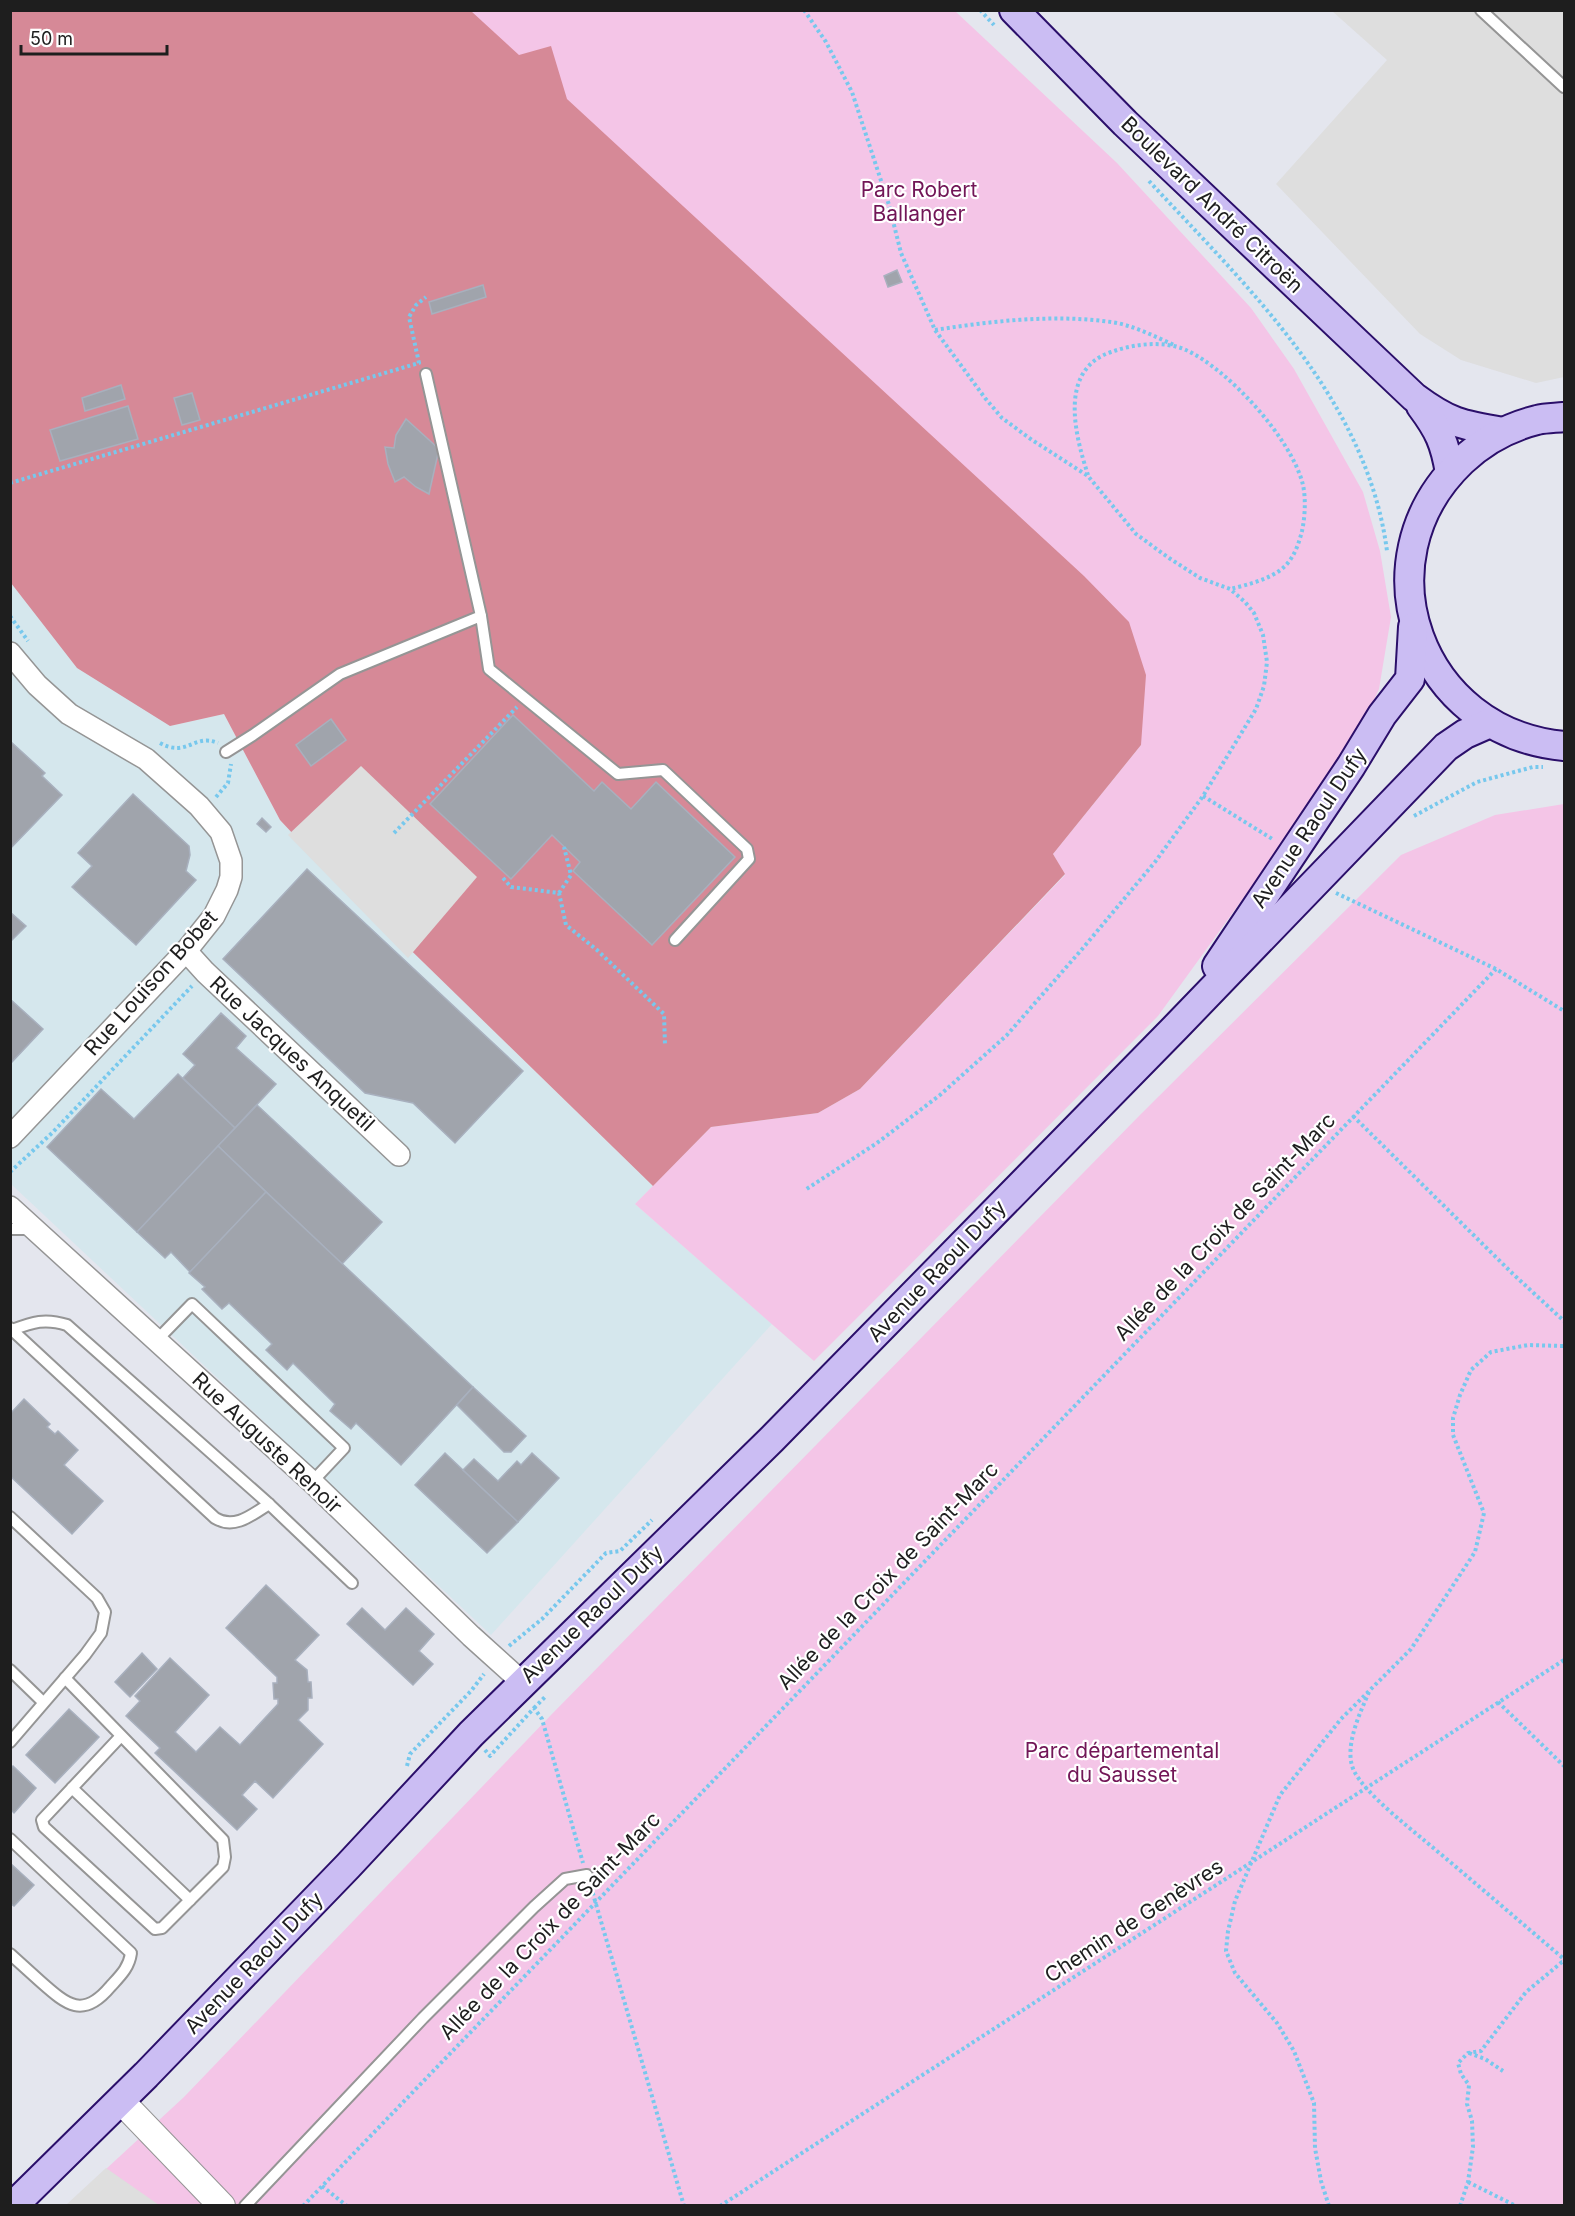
<svg xmlns="http://www.w3.org/2000/svg" width="1575" height="2216" viewBox="0 0 1575 2216" font-family="Inter,sans-serif">
<style>
.commercial{fill:#d5e7ed}
.park{fill:#f4c5e7}
.pitch{fill:#d68997}
.parking{fill:#dedede}
.building{fill:#a0a4ac;stroke:#a8b0be;stroke-width:1.5}
.lines{fill:none;stroke-linecap:round;stroke-linejoin:round}
.service-casing{stroke:#959595;stroke-width:14}
.minor-casing{stroke:#959595;stroke-width:24}
.tertiary-casing{stroke:#959595;stroke-width:28}
.secondary-casing{stroke:#2b0f6a;stroke-width:32}
.path{stroke:#77c8ed;stroke-width:4;stroke-dasharray:3 3;stroke-linecap:butt}
.service{stroke:#fff;stroke-width:10}
.minor{stroke:#fff;stroke-width:21}
.tertiary{stroke:#fff;stroke-width:26}
.secondary{stroke:#cbbdf3;stroke-width:28}
.labels{text-anchor:middle;stroke-width:4.5;stroke-linejoin:round;paint-order:stroke}
.park-label{font-size:21px;fill:#721657;stroke:#fff}
.street-label{font-size:21px;fill:#1e1e1e;stroke:#fff}
</style>
<rect width="100%" height="100%" fill="#e4e6ee"/>
<polygon class="commercial" points="10,580 170,726 224,714 280,820 309,851 653,1186 635,1204 772,1324 491,1635 11,1184"/>
<g class="park">
<polygon points="471,11 955,11 1117,163 1251,308 1294,369 1363,492 1380,551 1391,617 1379,689 1352,748 1158,1016 814,1361 635,1204 711,1127 818,1113 860,1089 1065,875 1053,854 1141,745"/>
<polygon points="1564,804 1564,2205 66,2206 184,2097 551,1715 1140,1115 1401,855 1495,815"/>
</g>
<polygon class="pitch" points="11,11 471,11 519,55 551,46 567,99 1084,576 1129,622 1146,675 1141,745 1053,854 1065,874 860,1089 818,1113 711,1127 653,1186 309,851 280,820 224,714 170,726 77,668 11,583"/>
<g class="parking">
<polygon points="1332,11 1564,11 1564,377 1536,383 1461,360 1420,334 1276,184 1387,60"/>
<polygon points="361,766 477,877 408,958 288,835"/>
<polygon points="106,2168 159,2205 66,2205"/>
</g>
<g class="building">
<polygon points="897,270 902,282 888,287 884,276"/>
<polygon points="483,285 486,297 432,314 429,302"/>
<polygon points="121,385 125,399 85,411 82,398"/>
<polygon points="192,393 200,420 182,425 174,398"/>
<polygon points="128,406 138,439 60,461 50,430"/>
<polygon points="406,419 439,449 429,494 416,487 404,477 395,482 388,464 385,447 394,448 396,435"/>
<polygon points="513,715 594,791 602,782 631,809 656,782 735,857 652,945 573,871 580,862 552,835 511,879 430,804"/>
<polygon points="331,719 346,740 311,766 296,745"/>
<polygon points="10,741 45,773 42,776 62,795 10,849"/>
<polygon points="133,794 189,846 190,855 186,871 196,880 136,945 72,887 92,866 78,853"/>
<polygon points="262,818 271,827 266,832 257,824"/>
<polygon points="307,869 523,1071 455,1143 413,1103 365,1093 223,959"/>
<polygon points="10,912 26,926 10,942"/>
<polygon points="10,999 43,1029 10,1064"/>
<polygon points="221,1013 246,1036 236,1048 276,1084 235,1128 183,1078 195,1065 183,1054"/>
<polygon points="178,1074 235,1128 137,1232 47,1147 101,1089 134,1119"/>
<polygon points="257,1105 382,1222 342,1264 218,1146"/>
<polygon points="218,1146 266,1192 190,1272 171,1252 165,1258 137,1232"/>
<polygon points="266,1192 473,1387 401,1465 356,1423 351,1429 330,1411 335,1404 293,1363 287,1370 266,1350 272,1344 229,1303 222,1309 202,1289 205,1287 189,1273"/>
<polygon points="473,1387 526,1436 511,1452 504,1452 457,1405"/>
<polygon points="24,1399 50,1424 47,1427 55,1434 58,1431 78,1450 64,1465 103,1501 72,1534 10,1476 10,1414"/>
<polygon points="445,1453 518,1522 487,1553 415,1485"/>
<polygon points="532,1453 559,1478 518,1522 463,1470 474,1459 498,1481 517,1461 521,1465"/>
<polygon points="266,1585 319,1635 295,1660 307,1670 308,1682 311,1682 312,1698 308,1698 308,1710 298,1720 323,1744 273,1798 255,1781 242,1795 257,1809 237,1830 155,1753 160,1748 126,1716 140,1701 135,1696 170,1658 209,1695 175,1732 196,1752 220,1727 240,1745 278,1704 278,1699 274,1699 273,1683 277,1683 277,1677 226,1628"/>
<polygon points="362,1608 385,1630 406,1608 434,1634 419,1651 433,1664 413,1685 347,1624"/>
<polygon points="142,1653 157,1669 130,1697 115,1682"/>
<polygon points="69,1709 99,1737 55,1783 26,1755"/>
<polygon points="13,1766 36,1788 14,1813 10,1809 10,1769"/>
<polygon points="10,1863 34,1885 14,1906 10,1903"/>
</g>
<g class="lines">
<g class="service-casing">
<g id="service">
<polyline points="1481,10 1564,87"/>
<polyline points="481,616 489,669 618,774 663,770 747,849 749,859 675,940"/>
<polyline points="226,752 253,735 340,674 481,616 426,374"/>
<polyline points="10,1229 30,1229"/>
<path d="M 10,1328 L 215,1518 C 234,1530 252,1515 269,1504"/>
<path d="M 12,1330 C 33,1322 45,1318 67,1325 L 269,1504 L 352,1583"/>
<polyline points="156,1341 192,1304 344,1448 312,1482"/>
<polyline points="10,1517 97,1598 105,1612 101,1633 85,1655 10,1742"/>
<polyline points="10,1670 43,1702"/>
<polyline points="65,1678 223,1840 225,1857 223,1867 162,1928 155,1929 44,1827 42,1820 121,1736"/>
<polyline points="72,1788 190,1900"/>
<path d="M 10,1839 L 131,1953 C 129,1968 120,1976 110,1987 C 83,2019 67,2005 41,1982 C 31,1973 21,1964 10,1954"/>
<polyline points="245,2206 423,2018 534,1907 565,1879 587,1875"/>
</g>
</g>
<g class="minor-casing">
<g id="minor">
<polyline points="10,653 37,685 69,714 146,759 199,806 221,832 231,861 231,877 227,890 214,916 186,951 10,1137"/>
<polyline points="186,951 205,972 399,1155"/>
<polyline points="10,1207 312,1482 471,1636 522,1682"/>
</g>
</g>
<g class="tertiary-casing">
<polyline id="tertiary" points="120,2100 222,2206"/>
</g>
<g class="secondary-casing">
<g id="secondary">
<path d="M 1014,10 L 1125,123 L 1414,397 C 1449,423 1461,425 1503,432"/>
<path d="M 1421,406 C 1439,430 1445,443 1450,473"/>
<path d="M 1564,417 C 1556,418 1546,418 1537,420 C 1509,427 1482,442 1462,461 C 1356,562 1420,733 1564,746"/>
<polyline points="1217,966 1351,766 1382,715 1410,679 1413,627"/>
<polyline points="13,2206 146,2075 348,1866 471,1734 772,1439 1176,1027 1446,747 1465,734 1490,723"/>
</g>
</g>
<g class="path">
<polyline points="804,10 826,42 852,92 889,205 901,253 935,330 985,398 1002,418 1032,440 1088,476 1136,534 1169,558 1200,578 1230,589 1245,602 1254,613 1263,635 1267,662 1264,686 1256,709 1203,796 1155,862 1083,948 1007,1035 940,1095 877,1143 805,1190"/>
<polyline points="980,10 994,25"/>
<path d="M 1149,181 C 1249,289 1367,399 1387,551"/>
<path d="M 935,330 C 992,321 1053,314 1111,322 C 1133,325 1156,337 1176,346"/>
<path d="M 1088,475 C 1075,435 1058,370 1111,352 C 1134,344 1163,340 1186,350 C 1229,370 1292,439 1303,485 C 1306,499 1305,517 1302,531 C 1299,543 1294,558 1284,567 C 1271,579 1247,585 1230,589"/>
<polyline points="10,483 419,363 409,317 416,305 426,297"/>
<polyline points="10,616 28,641"/>
<path d="M 160,743 C 187,758 194,733 218,743"/>
<polyline points="1203,796 1274,840"/>
<polyline points="216,797 228,783 231,764"/>
<polyline points="1414,816 1477,782 1533,767 1543,767"/>
<polyline points="394,833 517,707"/>
<polyline points="503,878 511,887 559,893 566,925 597,950 664,1014 665,1045"/>
<polyline points="559,893 571,875 564,847"/>
<polyline points="1336,893 1496,969 1564,1011"/>
<polyline points="1353,1116 1513,1274 1564,1321"/>
<polyline points="10,1172 52,1133 192,986"/>
<polyline points="509,1646 542,1619 606,1553 620,1551 652,1520"/>
<path d="M 1369,1692 C 1360,1713 1343,1748 1354,1771 C 1366,1794 1405,1824 1425,1841 C 1472,1880 1518,1920 1564,1959"/>
<polyline points="1498,1702 1564,1766"/>
<polyline points="534,1708 545,1697"/>
<polyline points="485,1750 490,1756 534,1708 542,1719 583,1863"/>
<polyline points="407,1766 410,1754 471,1691 484,1674"/>
<polyline points="591,1887 684,2206"/>
<polyline points="1469,2053 1485,2059 1503,2071"/>
<polyline points="1468,2182 1516,2206"/>
<polyline points="322,2186 347,2206"/>
<polyline points="303,2206 1496,969"/>
<polyline points="720,2206 1564,1660"/>
<polyline points="1329,2206 1321,2181 1315,2148 1314,2103 1294,2051 1277,2023 1235,1973 1226,1951 1228,1931 1235,1901 1280,1795 1341,1719 1411,1649 1475,1552 1484,1513 1453,1435 1453,1418 1460,1395 1471,1370 1491,1352 1528,1345 1564,1346"/>
<polyline points="1460,2206 1468,2182 1473,2147 1472,2121 1467,2104 1469,2085 1461,2074 1458,2063 1468,2053 1481,2051 1526,1992 1562,1962 1564,1962"/>
</g>
<use href="#service" class="service"/>
<use href="#minor" class="minor"/>
<use href="#tertiary" class="tertiary"/>
<use href="#secondary" class="secondary"/>
</g>
<g class="labels">
<g class="park-label">
<text x="919" y="197">Parc Robert<tspan x="919" dy="24">Ballanger</tspan></text>
<text x="1122" y="1758">Parc départemental<tspan x="1122" dy="24">du Sausset</tspan></text>
</g>
<g class="street-label">
<text transform="translate(1212 205) rotate(44)" y="7">Boulevard André Citroën</text>
<text transform="translate(1309 828) rotate(-56)" y="7">Avenue Raoul Dufy</text>
<text transform="translate(151 983) rotate(-48)" y="7">Rue Louison Bobet</text>
<text transform="translate(292 1054) rotate(43)" y="7">Rue Jacques Anquetil</text>
<text transform="translate(1225 1227) rotate(-46)" y="7">Allée de la Croix de Saint-Marc</text>
<text transform="translate(937 1271) rotate(-46)" y="7">Avenue Raoul Dufy</text>
<text transform="translate(267 1443) rotate(43)" y="7">Rue Auguste Renoir</text>
<text transform="translate(888 1576) rotate(-46)" y="7">Allée de la Croix de Saint-Marc</text>
<text transform="translate(592 1614) rotate(-44)" y="7">Avenue Raoul Dufy</text>
<text transform="translate(1134 1921) rotate(-33)" y="7">Chemin de Genèvres</text>
<text transform="translate(550 1926) rotate(-46)" y="7">Allée de la Croix de Saint-Marc</text>
<text transform="translate(254 1963) rotate(-46)" y="7">Avenue Raoul Dufy</text>
</g>
</g>
<rect width="1575" height="2216" fill="none" stroke="#1e1e1e" stroke-width="24"/>
<path d="M21 45v9h146v-9" fill="none" stroke="#1e1e1e" stroke-width="3"/>
<text x="30" y="45" font-size="18" fill="#1e1e1e" stroke="#ffffff" stroke-width="4.5" paint-order="stroke">50 m</text>
</svg>
